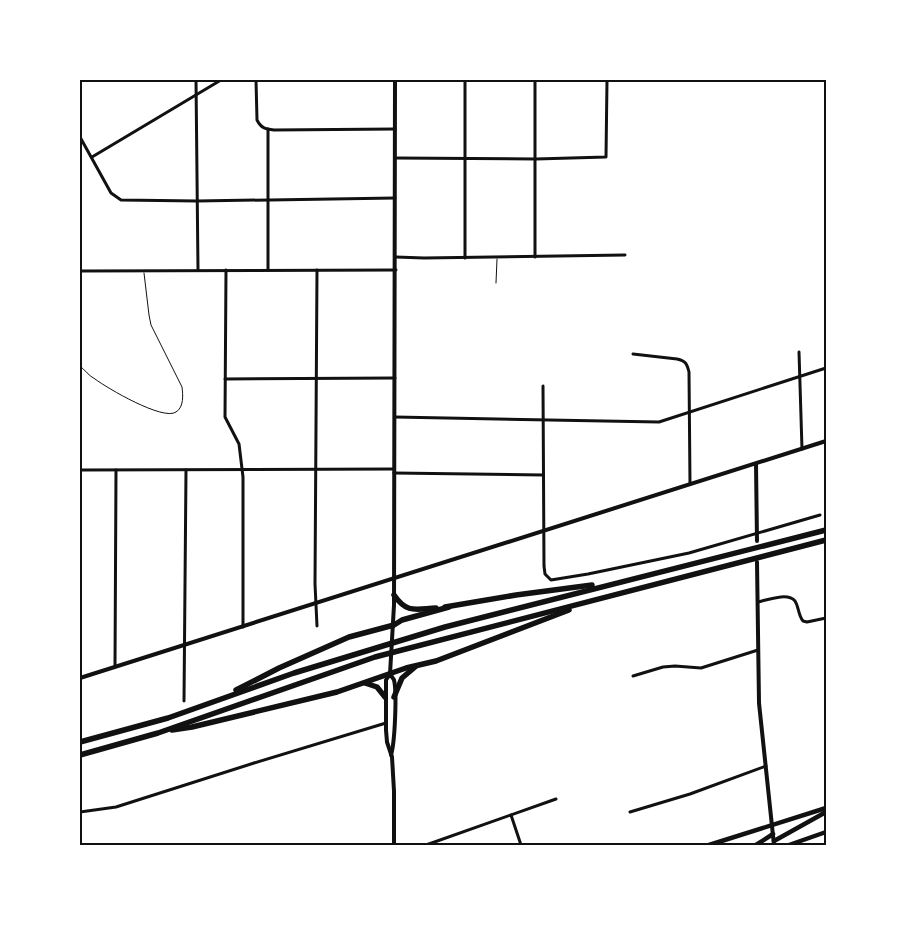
<svg xmlns="http://www.w3.org/2000/svg" width="906" height="925" viewBox="0 0 906 925" font-family="'Source Sans 3',sans-serif">
<style>
.lines{fill:none;stroke-linecap:round;stroke-linejoin:round}
.service{stroke:#111;stroke-width:1}
.minor{stroke:#111;stroke-width:3}
.tertiary{stroke:#111;stroke-width:4}
.primary{stroke:#111;stroke-width:4.5}
.motorway{stroke:#111;stroke-width:5.5}
.neatline{fill:none;stroke:#111;stroke-width:2}
</style>
<rect width="100%" height="100%" fill="#fff"/>
<g class="lines">
<g class="service">
<polyline points="496,283 497,259"/>
<path d="M 80,366 C 85,370 89,376 95,379 C 107,388 163,421 176,412 C 184,407 183,395 182,387 L 151,325 L 149,315 L 144,273"/>
</g>
<g class="minor">
<polyline points="196,80 198,270"/>
<path d="M 256,80 L 257,120 C 261,128 265,129 274,130 L 395,129"/>
<polyline points="465,80 465,258"/>
<polyline points="80,81 82,80"/>
<polyline points="80,137 111,193 121,200 197,201 395,198"/>
<polyline points="92,157 221,80"/>
<polyline points="395,158 536,159 606,157 607,80"/>
<polyline points="396,257 424,258 625,255"/>
<polyline points="535,257 535,80"/>
<polyline points="226,270 225,417 239,444 243,477 243,627"/>
<polyline points="268,270 268,129"/>
<polyline points="317,270 315,584 317,626"/>
<polyline points="80,271 396,270"/>
<polyline points="799,352 802,449"/>
<path d="M 633,354 L 677,359 C 686,361 687,364 689,372 L 690,484"/>
<polyline points="225,379 395,378"/>
<polyline points="543,386 544,566 545,574 551,580 588,574 689,553 820,515"/>
<polyline points="395,417 659,422 826,368"/>
<polyline points="80,470 394,469"/>
<polyline points="394,473 543,475"/>
<path d="M 758,602 C 767,600 788,592 795,601 C 799,607 798,615 803,621 L 807,622 L 826,618"/>
<polyline points="115,667 116,470"/>
<polyline points="633,676 663,667 675,666 701,668 758,650"/>
<polyline points="184,701 186,470"/>
<polyline points="80,812 116,807 254,763 386,723"/>
<polyline points="630,812 690,794 766,766"/>
<polyline points="511,815 521,845"/>
<polyline points="426,845 556,799"/>
</g>
<g class="tertiary">
<polyline points="756,464 757,541"/>
<polyline points="757,562 759,703 774,845"/>
<path d="M 390,674 C 391,676 393,678 394,680 C 397,692 395,742 391,755"/>
<polyline points="80,678 826,441"/>
<polyline points="394,845 394,791 392,757 387,742 386,730 386,680 390,674 394,605 395,80"/>
</g>
<g class="primary">
<polyline points="774,841 826,812"/>
<polyline points="709,845 826,808"/>
<polyline points="756,845 773,834"/>
<polyline points="789,845 826,832"/>
</g>
<g class="motorway">
<path d="M 394,595 C 407,614 416,609 436,608"/>
<polyline points="445,607 516,595 592,585"/>
<polyline points="365,683 377,687 385,697"/>
<polyline points="236,690 279,668 349,637 394,625 402,620 449,607"/>
<polyline points="394,697 402,678 415,667"/>
<polyline points="172,730 192,727 337,692 406,668 436,661 569,610"/>
<polyline points="80,742 168,718 294,673 445,627 826,530"/>
<polyline points="80,755 158,733 375,657 826,540"/>
</g>
</g>
<rect width="906" height="925" fill="none" stroke="#ffffff" stroke-width="162"/>
<rect x="81" y="81" width="744" height="763" class="neatline"/>
</svg>
